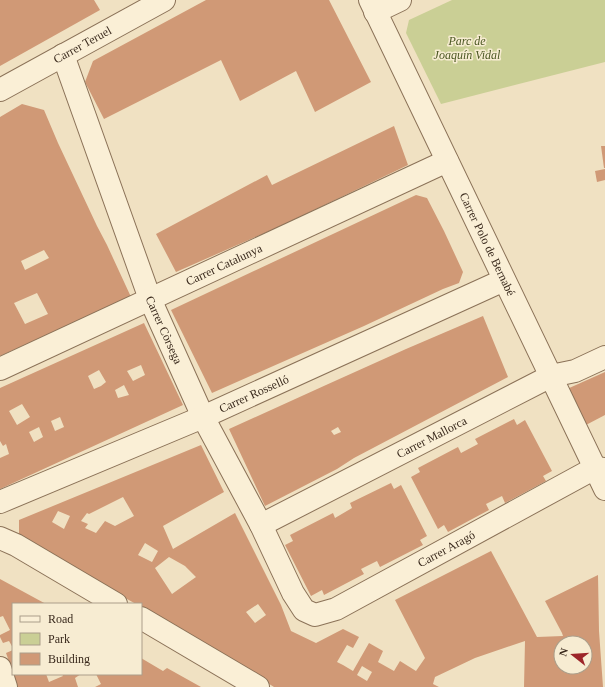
<svg xmlns="http://www.w3.org/2000/svg" width="605" height="687" viewBox="0 0 605 687" font-family="Georgia,serif">
<style>
.green{fill:#cacf95}
.building{fill:#d09976;fill-rule:evenodd}
.lines{fill:none;stroke-linecap:round;stroke-linejoin:round}
.minor-casing{stroke:#8b7258;stroke-width:24}
.tertiary-casing{stroke:#8b7258;stroke-width:24}
.minor{stroke:#faefd6;stroke-width:22}
.tertiary{stroke:#faefd6;stroke-width:22}
.labels{text-anchor:middle;stroke-width:3;stroke-linejoin:round;paint-order:stroke}
.park-label{font-size:12px;font-style:italic;fill:#4c5823;stroke:#f7ecd2}
.street-label{font-size:12px;fill:#3a2a1d;stroke:#f7ecd2}
</style>
<rect width="100%" height="100%" fill="#f0e1c2"/>
<polygon class="green" points="452,0 605,0 605,62 441,104 406,33 409,20"/>
<g class="building">
<polygon points="0,0 94,0 100,10 0,66"/>
<polygon points="206,0 329,0 371,82 315,112 296,71 240,101 221,60 104,119 85,82 93,61"/>
<path d="M 22,104 L 44,110 L 58,143 L 97,226 L 107,245 L 131,297 L 0,356 L 0,117 ZM 44,250 L 49,258 L 25,270 L 21,261 ZM 37,293 L 48,314 L 25,324 L 14,303 Z"/>
<polygon points="394,126 408,165 285,224 176,272 156,234 267,175 272,185"/>
<polygon points="601,146 605,146 605,168 604,168"/>
<polygon points="605,169 605,180 597,182 595,171"/>
<polygon points="416,195 427,198 444,231 463,272 459,283 443,289 364,326 212,393 171,310"/>
<path d="M 483,316 L 508,377 L 354,458 L 337,469 L 265,506 L 229,429 L 326,385 L 406,349 ZM 338,427 L 341,432 L 334,435 L 331,431 Z"/>
<path d="M 144,323 L 183,405 L 0,489 L 0,458 L 9,454 L 6,444 L 3,446 L 0,441 L 0,388 ZM 141,365 L 145,375 L 133,381 L 127,371 ZM 99,370 L 106,382 L 101,386 L 94,389 L 88,376 ZM 124,385 L 129,395 L 118,398 L 115,390 ZM 22,404 L 30,417 L 17,425 L 9,411 ZM 60,417 L 64,427 L 55,431 L 51,421 ZM 39,427 L 43,437 L 34,442 L 29,432 Z"/>
<polygon points="605,372 605,415 584,426 567,389"/>
<polygon points="514,419 517,425 525,420 552,471 543,476 546,481 505,503 502,496 486,504 489,510 448,532 444,525 438,529 411,477 420,472 418,468 458,447 461,453 478,444 475,439"/>
<path d="M 201,445 L 224,492 L 163,526 L 173,549 L 235,513 L 281,605 L 291,631 L 316,643 L 343,629 L 359,637 L 353,648 L 347,645 L 337,662 L 343,665 L 353,671 L 369,643 L 383,651 L 378,662 L 394,671 L 400,661 L 416,671 L 425,658 L 395,600 L 491,551 L 537,637 L 563,636 L 562,633 L 545,601 L 598,575 L 599,631 L 603,687 L 524,687 L 525,641 L 475,658 L 435,677 L 433,684 L 439,687 L 274,687 L 242,667 L 156,616 L 141,607 L 141,604 L 136,604 L 118,594 L 19,537 L 19,520 ZM 123,497 L 134,516 L 115,526 L 105,521 L 96,533 L 85,528 L 88,524 L 81,521 L 87,513 L 89,514 ZM 58,511 L 70,516 L 64,529 L 52,522 ZM 145,543 L 158,551 L 152,562 L 138,555 ZM 169,557 L 185,566 L 196,577 L 172,594 L 155,568 ZM 258,604 L 266,615 L 255,623 L 246,612 ZM 561,643 L 585,643 L 585,667 L 561,667 ZM 362,666 L 372,672 L 367,681 L 357,675 Z"/>
<polygon points="391,483 394,489 401,485 427,536 420,540 423,545 380,567 377,561 361,569 364,574 324,595 322,590 311,596 285,545 293,541 290,535 333,513 335,518 352,508 350,503"/>
<polygon points="0,579 46,604 13,604 13,648 9,641 3,643 0,637 0,635 10,630 3,616 0,617"/>
<polygon points="13,650 13,673 6,653"/>
<polygon points="141,658 163,671 167,668 201,687 95,687 101,684 96,674 141,674"/>
<polygon points="13,674 46,674 49,682 63,676 62,674 81,674 75,678 78,687 18,687"/>
</g>
<g class="lines">
<g class="minor-casing">
<g id="minor">
<path id="s1" d="M 370,0 L 605,489"/>
<polyline points="375,12 400,0"/>
<path id="s2" d="M 63,55 L 150,299 L 203,417 L 261,525 L 293,593 L 304,610 L 315,615 L 336,609 L 595,468 L 605,469"/>
<path id="s3" d="M 0,90 L 164,0"/>
<path id="s4" d="M 0,369 L 447,161"/>
<path id="s5" d="M 0,502 L 203,417 L 504,280"/>
<path id="s6" d="M 261,525 L 551,376 L 575,371 L 605,357"/>
<polyline points="0,668 6,687"/>
</g>
</g>
<g class="tertiary-casing">
<g id="tertiary">
<polyline points="0,538 16,545 116,604"/>
<polyline points="141,618 258,687"/>
</g>
</g>
<use href="#minor" class="minor"/>
<use href="#tertiary" class="tertiary"/>
</g>
<g class="labels">
<g class="park-label">
<text x="467" y="45">Parc de<tspan x="467" dy="14">Joaquín Vidal</tspan></text>
</g>
<g class="street-label">
<text dy="4" stroke="none"><textPath href="#s3" startOffset="94">Carrer Teruel</textPath></text>
<text dy="4" stroke="none"><textPath href="#s1" startOffset="271">Carrer Polo de Bernabé</textPath></text>
<text dy="4" stroke="none"><textPath href="#s4" startOffset="247">Carrer Catalunya</textPath></text>
<text dy="4" stroke="none"><textPath href="#s2" startOffset="293">Carrer Còrsega</textPath></text>
<text dy="4" stroke="none"><textPath href="#s5" startOffset="276">Carrer Rosselló</textPath></text>
<text dy="4" stroke="none"><textPath href="#s6" startOffset="192">Carrer Mallorca</textPath></text>
<text dy="4" stroke="none"><textPath href="#s2" startOffset="766">Carrer Aragó</textPath></text>
</g>
</g>
<rect x="12" y="603" width="130" height="72" fill="#f7ecd2" stroke="#ab9e8a"/>
<rect x="20" y="616" width="20" height="6" fill="#faefd6" stroke="#ab9e8a"/>
<text x="48" y="623" font-size="12" fill="#3a2a1d">Road</text>
<rect x="20" y="633" width="20" height="12" fill="#cacf95" stroke="#ab9e8a"/>
<text x="48" y="643" font-size="12" fill="#3a2a1d">Park</text>
<rect x="20" y="653" width="20" height="12" fill="#d09976" stroke="#ab9e8a"/>
<text x="48" y="663" font-size="12" fill="#3a2a1d">Building</text>
<g transform="translate(573 655) rotate(287)"><circle r="19" fill="#f7ecd2" stroke="#ab9e8a"/>
<path d="M0-3L7 15L0 10L-7 15Z" fill="#9d2529"/>
<text y="-6" font-size="11" font-weight="bold" text-anchor="middle" fill="#3a2a1d">N</text>
</g>
</svg>
